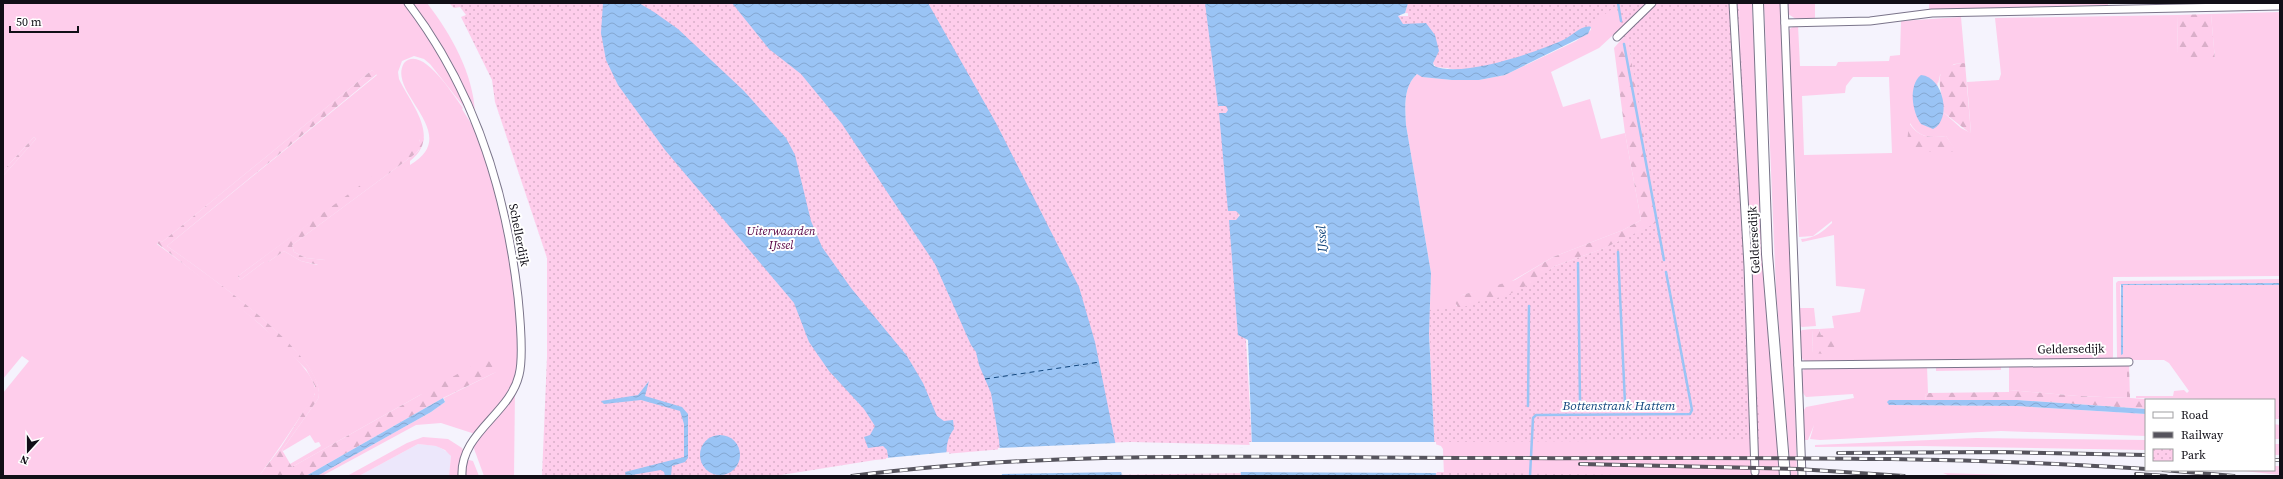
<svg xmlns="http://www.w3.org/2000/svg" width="2283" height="479" viewBox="0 0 2283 479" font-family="'Source Serif 4',serif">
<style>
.built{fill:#ece7fb}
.green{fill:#fecdeb;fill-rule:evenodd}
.forest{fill:url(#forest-firs)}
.park{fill:url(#park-dots)}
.water{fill:url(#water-waves)}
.pier{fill:#f5f3fd}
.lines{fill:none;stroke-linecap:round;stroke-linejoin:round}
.stream{stroke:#9ac4f5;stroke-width:2.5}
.ferry{stroke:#13477e;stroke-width:1;stroke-dasharray:5 4;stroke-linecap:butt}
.minor-casing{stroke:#7a748a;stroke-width:9}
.secondary-casing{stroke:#7a748a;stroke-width:12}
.minor{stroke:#fff;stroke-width:7}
.secondary{stroke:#fff;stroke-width:10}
.rail-casing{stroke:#56545d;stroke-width:4}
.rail{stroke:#fff;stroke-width:2.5;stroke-dasharray:8;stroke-linecap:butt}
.labels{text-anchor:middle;stroke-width:4;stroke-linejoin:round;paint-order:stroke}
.park-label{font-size:12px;font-style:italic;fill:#570042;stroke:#fff}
.street-label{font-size:12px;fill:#110f17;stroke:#fff}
.water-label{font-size:13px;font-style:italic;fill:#13477e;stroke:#fff}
</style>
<defs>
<pattern id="forest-firs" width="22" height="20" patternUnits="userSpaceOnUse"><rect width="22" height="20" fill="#fecdeb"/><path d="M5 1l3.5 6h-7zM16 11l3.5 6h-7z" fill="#d9afc9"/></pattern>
<pattern id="park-dots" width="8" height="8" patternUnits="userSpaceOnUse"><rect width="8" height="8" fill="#fecdeb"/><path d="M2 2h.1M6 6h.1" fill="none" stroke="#d9afc9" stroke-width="1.8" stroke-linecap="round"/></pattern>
<pattern id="water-waves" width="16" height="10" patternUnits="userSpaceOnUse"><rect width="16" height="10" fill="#9ac4f5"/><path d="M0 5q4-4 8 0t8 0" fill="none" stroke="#84a7d1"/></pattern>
</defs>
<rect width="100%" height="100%" fill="#f5f3fd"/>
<polygon class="built" points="418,444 437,446 449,453 451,456 449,476 359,476"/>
<g class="green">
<path d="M 3,3 L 405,3 L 435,47 L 466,106 L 464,107 L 430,64 L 424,59 L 414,56 L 402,61 L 398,72 L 399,79 C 412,106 441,137 410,161 L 410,165 C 464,134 386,93 404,63 C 422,44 453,95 463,108 L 462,109 L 479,136 L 494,175 L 511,264 L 516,311 L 518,359 L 515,378 L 505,396 L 475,434 L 441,423 L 416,425 L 322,476 L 317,476 L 431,412 L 445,402 L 444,398 L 496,372 L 420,395 L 292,467 L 290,464 L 321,446 L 319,442 L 315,443 L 310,435 L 283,451 L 282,450 L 318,399 C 331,359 198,268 167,246 L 377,75 L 372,70 L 162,242 L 159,240 L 157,244 C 183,264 323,363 315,393 C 313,400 306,408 302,414 C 288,435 274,456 259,476 L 3,476 L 3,393 L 29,361 L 22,356 L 3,379 L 3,176 L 36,139 L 34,137 L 3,171 ZM 420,139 L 419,150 L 415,154 L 292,245 L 294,252 L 306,258 L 325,260 L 317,265 L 301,261 L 284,251 L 268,262 L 264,262 L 240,280 L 238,276 L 419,143 Z"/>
<path d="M 412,3 L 427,3 C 451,34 473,73 475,113 Z"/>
<path d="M 1408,3 L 1648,3 L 1599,48 L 1551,72 L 1563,107 L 1590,99 L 1601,139 L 1625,133 L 1641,220 L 1623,230 L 1553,257 L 1507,284 L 1462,295 L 1456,306 L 1605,248 L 1657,222 L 1627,33 L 1650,8 L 1730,3 L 1753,476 L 1444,476 L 1443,449 L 1441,446 L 1435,444 L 1429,334 L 1431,273 L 1406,125 C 1405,107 1403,87 1417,74 L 1423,77 L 1452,80 L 1479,80 L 1505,75 L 1576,41 L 1591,30 L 1591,27 L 1457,69 L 1436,67 L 1433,63 L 1433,15 L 1405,13 Z"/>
<polygon points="1739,3 1752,3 1765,291 1780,476 1757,476"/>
<polygon points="1764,3 1780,3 1792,282 1797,476 1791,476 1776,290"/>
<polygon points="1787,3 1815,3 1815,18 1796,19 1788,14"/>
<polygon points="1929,3 2108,3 2108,5 1929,10"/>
<polygon points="2169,3 2280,3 2174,6"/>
<path d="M 2280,12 L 2280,276 L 2113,277 L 2113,357 L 2111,360 L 1805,362 L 1802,358 L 1800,332 L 1802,330 L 1812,329 L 1813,353 L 1821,335 L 1819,329 L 1834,328 L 1832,316 L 1860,312 L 1865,289 L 1836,286 L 1834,235 L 1802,242 L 1801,239 C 1816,238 1822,232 1832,223 L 1832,221 L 1813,236 L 1799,237 L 1788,32 L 1791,28 L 1798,25 L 1800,66 L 1836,66 L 1838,62 L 1889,61 L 1890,56 L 1900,55 L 1901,21 L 1961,17 L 1965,63 L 1954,64 L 1940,75 L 1938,84 L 1937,82 L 1942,116 L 1943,112 L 1961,128 L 1971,133 L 1967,82 L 1999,80 L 2001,74 L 1995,18 L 2177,15 L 2178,54 L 2215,60 L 2211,14 ZM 1853,77 L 1889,77 L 1892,153 L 1804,155 L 1802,96 L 1845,93 L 1846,86 ZM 1910,123 C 1919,138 1930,138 1946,136 L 1956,152 L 1910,152 Z"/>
<polygon points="2280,279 2280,283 2122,284 2120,285 2122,355 2123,285 2280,285 2280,409 2274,409 2274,400 2136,398 2136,396 2173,396 2174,391 2184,390 2187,393 2189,391 2169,363 2164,360 2119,360 2117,357 2116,283 2118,281"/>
<polygon points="1799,308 1814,308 1816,326 1802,327 1799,325"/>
<polygon points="2127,365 2128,398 2078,396 2009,390 2009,366"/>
<path d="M 1927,366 L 1928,393 L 1925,395 L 1926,400 L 1889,400 L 1889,405 L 2017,406 L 2146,414 L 2146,436 L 2001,431 L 1820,440 L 1810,439 L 1814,425 L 1808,440 L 1804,440 L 1802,413 L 1806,407 L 1854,398 L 1853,394 L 1806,397 C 1800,391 1798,376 1804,369 Z"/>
<polygon points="1936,366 2001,366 2001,370 1936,371"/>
<polygon points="515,391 514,476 484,476 473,446"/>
<polygon points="2274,424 2280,425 2280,439 2274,439"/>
<polygon points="423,437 448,439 462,448 464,452 460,476 449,476 451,456 445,450 436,446 418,444 359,476 347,476 407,443"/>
<polygon points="1976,438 2146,440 2146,450 1920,446 1815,447 1815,445"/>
<rect x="2274" y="444" width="6" height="11"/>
<polygon points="469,460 473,461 479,476 465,476 467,461"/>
<polygon points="2274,466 2280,466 2280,475 2235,470 2274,470"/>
<polygon points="1943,473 2046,476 1950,476"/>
</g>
<g class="forest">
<polygon points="2211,14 2215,60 2189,62 2181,60 2178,54 2177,15"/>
<polygon points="1627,33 1658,222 1605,248 1555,266 1528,285 1508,295 1459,309 1455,302 1462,295 1515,280 1553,257 1623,230 1641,220 1625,133 1614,48"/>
<path d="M 1965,63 L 1971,134 L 1943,112 C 1944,87 1926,66 1965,63 Z"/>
<path d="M 372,70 L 377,74 L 167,246 C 198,268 332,359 318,399 L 282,450 L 292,467 L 486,358 L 488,359 L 496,372 L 443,398 L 306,476 L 259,476 L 281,447 L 307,406 L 315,394 L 315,386 L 306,369 L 261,325 L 157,243 L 159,240 L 162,242 Z"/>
<path d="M 1909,123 C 1919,138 1930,138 1946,136 L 1957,152 L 1910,152 L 1907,143 Z"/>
<polygon points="34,137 36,139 3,176 3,171"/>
<polygon points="424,138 422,146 415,154 292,245 294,252 306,258 325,260 323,266 301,261 284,251 268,262 264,262 240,280 238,276"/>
<polygon points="1812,329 1819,329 1821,335 1834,335 1835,355 1813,353"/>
<polygon points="2129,364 2130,398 2160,400 2146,400 2146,409 2017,400 1926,400 1925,395 1928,393 2009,392 2009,390 2078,396 2127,398 2127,365"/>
<rect x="2274" y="409" width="6" height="10"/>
</g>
<g class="park">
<polygon points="449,3 1211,3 1228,109 1239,218 1252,445 1132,442 1063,444 875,460 775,476 542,476 547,357 547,258 495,102 492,80 461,17 466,15 460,7 454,8"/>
<polygon points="1408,3 1739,3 1754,356 1761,440 1434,442 1429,310 1459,308 1508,295 1528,285 1555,266 1605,248 1658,222 1627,33 1622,27 1616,6 1563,45 1504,65 1457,70 1442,67 1434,63 1428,36 1399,25 1398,16 1408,16"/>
<polygon points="1436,472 1679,476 1436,476"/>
<polygon points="1253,473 1253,476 1011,476"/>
</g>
<g class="water">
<path d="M 603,3 L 639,3 L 654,12 L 678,29 L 744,91 L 786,138 L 795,155 L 811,221 L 822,247 L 851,288 L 907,356 L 923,383 L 937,416 L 944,421 L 953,420 L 954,429 C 943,443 947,458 948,476 L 891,476 L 887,450 L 883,446 L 868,448 L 864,437 L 870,435 L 875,426 L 864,409 L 829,371 L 809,342 L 794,303 L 665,150 L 618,85 L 606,60 L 601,33 Z"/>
<polygon points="732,3 928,3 996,123 1079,287 1095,342 1122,476 1002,476 999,440 991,393 979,365 976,352 971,345 935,264 842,124 801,74 769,49"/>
<path d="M 1205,3 L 1408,3 L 1405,13 L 1398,16 L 1403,24 L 1426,23 L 1435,35 L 1439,51 L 1433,63 L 1434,66 C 1461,78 1534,53 1561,41 C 1570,38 1582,24 1591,27 L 1588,34 L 1505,75 L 1479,80 L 1452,80 L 1422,77 L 1417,74 C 1403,87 1405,107 1406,125 L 1431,273 L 1429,334 L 1436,476 L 1241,476 L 1239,448 L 1252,447 L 1248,340 L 1238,335 L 1229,220 L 1236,220 L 1240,215 L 1236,211 L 1228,211 L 1219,113 L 1226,113 L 1228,110 L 1226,106 L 1218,106 Z"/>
<path d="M 1921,75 C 1944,77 1952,120 1933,129 L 1921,124 C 1912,112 1908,85 1921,75 Z"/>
<polygon points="2280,283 2280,285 2123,285 2123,354 2121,355 2121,284"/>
<polygon points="649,381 645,396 682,407 688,414 688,458 685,462 672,466 671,476 665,476 664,472 661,470 626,476 625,472 684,457 684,424 680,411 641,400 604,404 601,401 638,395"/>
<polygon points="443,398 445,402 431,412 317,476 306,476"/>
<polygon points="1889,400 2017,400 2146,409 2146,414 2017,406 1889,405 1887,402"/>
<circle cx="720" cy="455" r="20"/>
</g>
<g class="pier">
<polygon points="1249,442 1436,442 1437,473 1238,472 1237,448 1250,446"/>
<polygon points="1117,443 1123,472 1000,474 998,448"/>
<polygon points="949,452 950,476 889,476 886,458"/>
</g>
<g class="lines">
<g class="stream">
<polyline points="1618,3 1621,21"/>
<polyline points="1624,44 1664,260"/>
<polyline points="1618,252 1625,403"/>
<polyline points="1578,263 1580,401"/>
<polyline points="1528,406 1529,306"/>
<polyline points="1530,476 1533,418 1536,415 1690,414 1692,410 1666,272"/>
</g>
<polyline class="ferry" points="985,379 1100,362"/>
<g class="minor-casing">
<g id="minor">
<path d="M 408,3 C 473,88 506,191 518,297 C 520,317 524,356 519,375 C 510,414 460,433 462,476"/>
<polyline points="1733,3 1748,266 1755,472"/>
<polyline points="1784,3 1802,476"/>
<polyline points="1785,23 1870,21 1932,13 2280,6"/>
<polyline points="1617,37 1652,3"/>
<polyline points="1798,365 2129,362"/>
</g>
</g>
<g class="secondary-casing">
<polyline id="secondary" points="1758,3 1767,254 1785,476"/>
</g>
<use href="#minor" class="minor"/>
<use href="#secondary" class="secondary"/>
<g class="rail-casing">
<g id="rail">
<polyline points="1838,453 1999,452 2146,455"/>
<polyline points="2274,460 2280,460"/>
<polyline points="1580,464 1798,469 1904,476"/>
<polyline points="2163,470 2234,476"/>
<polyline points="2136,474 2166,476"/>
<path d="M 852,476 C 1061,449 1272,458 1482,458 C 1703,459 1925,454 2146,469"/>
</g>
</g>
<use href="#rail" class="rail"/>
</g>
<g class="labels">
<g class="park-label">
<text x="781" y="235">Uiterwaarden<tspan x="781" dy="14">IJssel</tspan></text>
</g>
<g class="street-label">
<text transform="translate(519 235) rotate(79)" y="4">Schellerdijk</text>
<text transform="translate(1754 240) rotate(-93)" y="4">Geldersedijk</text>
<text transform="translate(2071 349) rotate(-1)" y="4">Geldersedijk</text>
</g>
<g class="water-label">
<text transform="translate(1321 239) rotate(-93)" y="5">IJssel</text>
<text x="1619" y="410">Bottenstrank Hattem</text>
</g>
</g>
<rect width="2283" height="479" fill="none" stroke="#110f17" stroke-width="8"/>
<rect x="2145" y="399" width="130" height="72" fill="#ffffff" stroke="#a09fa2"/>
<rect x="2153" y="412" width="20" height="6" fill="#ffffff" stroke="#a09fa2"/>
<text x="2181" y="419" font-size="12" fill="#110f17">Road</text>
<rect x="2153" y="432" width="20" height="6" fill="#56545d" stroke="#a09fa2"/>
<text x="2181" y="439" font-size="12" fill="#110f17">Railway</text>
<rect x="2153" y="449" width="20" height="12" fill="url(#park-dots)" stroke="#a09fa2"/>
<text x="2181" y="459" font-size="12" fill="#110f17">Park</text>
<g transform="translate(28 451) rotate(201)" stroke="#ffffff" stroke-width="3" paint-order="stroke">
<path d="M0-3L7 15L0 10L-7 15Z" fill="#110f17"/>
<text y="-6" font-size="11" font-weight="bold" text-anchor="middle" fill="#110f17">N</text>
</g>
<path d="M10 26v6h68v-6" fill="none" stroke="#110f17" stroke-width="2"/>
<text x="16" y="26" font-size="12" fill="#110f17" stroke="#ffffff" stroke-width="3" paint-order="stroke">50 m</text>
</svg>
